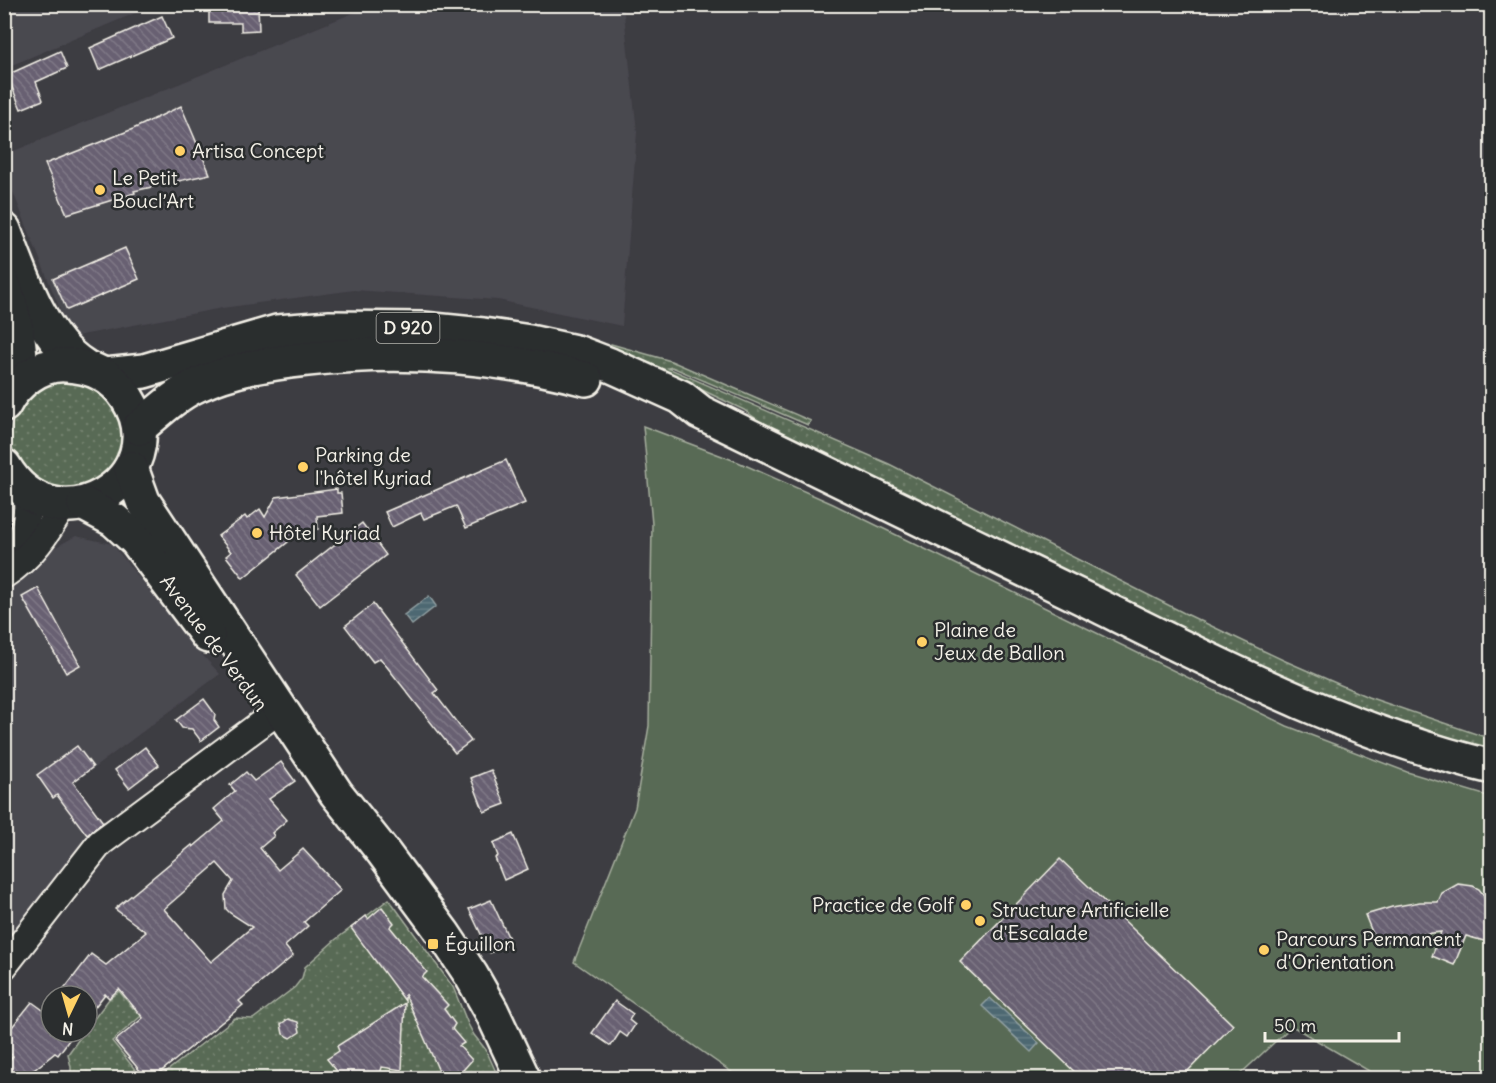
<svg xmlns="http://www.w3.org/2000/svg" width="1496" height="1083" viewBox="0 0 1496 1083" font-family="Delius,sans-serif">
<style>
.built{fill:#4a4850}
.grass{fill:url(#grass-dots);stroke:#a6ae9e;stroke-width:1.5}
.park{fill:#586a54;stroke:#a6ae9e;stroke-width:1.5}
.water{fill:url(#water-rules);stroke:#909fa1;stroke-width:1.5}
.building{fill:url(#building-back-hatch);stroke:#f4f1e8;stroke-width:1.5;fill-rule:evenodd}
.lines{fill:none;stroke-linecap:round;stroke-linejoin:round}
.minor-casing{stroke:#f4f1e8;stroke-width:30}
.major-casing{stroke:#f4f1e8;stroke-width:38}
.minor{stroke:#2a2d2e;stroke-width:26}
.major{stroke:#2a2d2e;stroke-width:33}
.poi-dot{fill:#ffd166;stroke:#2a2d2e;stroke-width:2}
.labels{text-anchor:middle;stroke-width:5;stroke-linejoin:round;paint-order:stroke}
.shield{fill:#2a2d2e;stroke:#b7b6b0;stroke-width:1.5}
.shield-label{font-size:18px;font-weight:bold;fill:#f4f1e8}
.poi-label{font-size:20px;fill:#f4f1e8;stroke:#2a2d2e;text-anchor:start}
.street-label{font-size:20px;fill:#f4f1e8;stroke:#2a2d2e}
</style>
<defs>
<pattern id="grass-dots" width="8" height="8" patternUnits="userSpaceOnUse" patternTransform="scale(1.5)"><rect width="8" height="8" fill="#586a54"/><path d="M2 2h.1M6 6h.1" fill="none" stroke="#71806d" stroke-width="1.8" stroke-linecap="round"/></pattern>
<pattern id="water-rules" width="6" height="5" patternUnits="userSpaceOnUse" patternTransform="scale(1.5)"><rect width="6" height="5" fill="#4d6872"/><path d="M0 2.5h6" fill="none" stroke="#677e86"/></pattern>
<pattern id="building-back-hatch" width="6" height="6" patternUnits="userSpaceOnUse" patternTransform="scale(1.5)"><rect width="6" height="6" fill="#686172"/><path d="M-1 5l2 2M0 0l6 6M5-1l2 2" fill="none" stroke="#7e7886"/></pattern>
</defs>
<rect width="100%" height="100%" fill="#3d3d42"/>
<filter id="ink" filterUnits="userSpaceOnUse"><feTurbulence type="fractalNoise" baseFrequency=".0167" numOctaves="2"/><feDisplacementMap in="SourceGraphic" scale="12" xChannelSelector="R" yChannelSelector="G"/><feConvolveMatrix kernelMatrix="1 2 1 2 8 2 1 2 1" color-interpolation-filters="sRGB"/></filter>
<g filter="url(#ink)">
<g class="built">
<polygon points="5,4 154,4 154,5 5,68"/>
<polygon points="373,5 623,5 637,132 622,326 498,300 354,290 222,308 71,337 5,172 4,155"/>
<polygon points="76,536 112,544 193,645 220,674 75,782 105,823 116,843 5,980 5,575"/>
</g>
<g class="grass">
<path d="M 611,344 L 671,361 L 811,421 L 808,425 L 672,367 L 668,368 L 889,464 L 1184,613 L 1283,660 L 1368,697 L 1491,739 L 1491,751 C 1364,717 1246,660 1127,604 C 1014,550 901,496 788,442 L 744,410 L 640,360 L 605,347 Z"/>
<path d="M 68,379 L 98,388 L 118,411 L 124,442 L 113,470 L 89,489 L 43,488 C 35,479 17,463 12,453 C 9,446 10,437 11,430 C 14,400 40,382 68,379 Z"/>
<polygon points="389,899 453,987 468,1024 474,1035 486,1050 496,1072 490,1078 158,1078 235,1018 253,1019 295,987 302,978 305,967 335,940"/>
<polygon points="175,987 112,1041 142,1078 71,1078 71,1067 68,1054 84,1032 87,1032 87,1028 109,999 119,991 133,1008 153,992"/>
</g>
<polygon class="park" points="643,426 738,462 833,504 1287,726 1407,772 1491,797 1491,1078 1381,1078 1292,1026 1236,1078 740,1078 574,962 635,808 649,726 652,524"/>
<g class="water">
<polygon points="429,596 436,606 412,625 404,615"/>
<polygon points="990,998 1039,1043 1031,1052 982,1006"/>
</g>
<g class="building">
<polygon points="209,4 258,5 259,30 241,31 241,23 209,23"/>
<polygon points="162,16 172,38 99,70 90,48"/>
<polygon points="60,51 67,68 36,82 43,100 21,109 7,75"/>
<polygon points="181,106 210,174 134,191 135,193 67,214 45,164 133,129"/>
<polygon points="125,248 139,279 67,310 53,279"/>
<polygon points="506,460 525,503 466,528 456,506 424,519 421,513 392,527 385,512"/>
<polygon points="337,489 337,493 341,493 343,513 317,516 318,529 302,531 243,578 226,556 231,552 218,536 245,516 247,519 260,509 265,517 276,497"/>
<polygon points="362,523 386,555 320,606 296,575"/>
<polygon points="38,588 80,665 66,673 22,597"/>
<polygon points="373,604 438,690 434,693 471,741 455,753 380,658 373,662 345,626"/>
<polygon points="204,699 215,714 214,720 219,727 201,741 192,729 182,728 176,720"/>
<polygon points="77,746 93,767 73,782 103,822 87,835 57,795 53,798 37,775"/>
<polygon points="145,747 159,765 129,788 115,770"/>
<path d="M 281,762 L 295,781 L 269,799 L 287,820 L 272,833 L 274,836 L 260,848 L 278,870 L 303,849 L 341,890 L 304,922 L 308,926 L 285,946 L 293,956 L 239,1001 L 243,1005 L 153,1078 L 146,1078 L 115,1041 L 143,1018 L 119,989 L 109,998 L 105,994 L 87,1017 L 87,996 L 59,996 L 91,954 L 106,965 L 146,932 L 115,909 L 192,845 L 193,847 L 224,821 L 214,809 L 235,791 L 230,785 L 246,772 L 254,781 ZM 217,863 L 233,881 L 225,895 L 226,909 L 230,913 L 252,927 L 211,962 L 164,909 Z"/>
<polygon points="491,770 505,804 484,812 471,778"/>
<polygon points="513,834 528,869 504,880 495,858 498,856 493,843"/>
<polygon points="1060,859 1233,1025 1181,1078 1081,1078 960,962"/>
<polygon points="1458,884 1473,886 1479,889 1486,898 1488,908 1491,909 1491,943 1466,936 1454,965 1432,956 1441,932 1416,935 1377,944 1365,915 1392,907 1420,902 1438,902 1442,893"/>
<polygon points="491,900 511,943 490,953 469,909"/>
<polygon points="382,907 394,923 390,927 427,972 422,977 448,1005 444,1009 455,1024 452,1029 464,1043 459,1046 472,1060 456,1078 442,1078 405,994 405,1001 351,928 366,916 368,919"/>
<polygon points="615,1001 633,1014 629,1020 635,1025 627,1037 620,1032 611,1046 592,1033"/>
<polygon points="32,1002 51,1016 51,1032 75,1032 58,1055 55,1053 24,1078 14,1078 4,1071 4,1066 13,1056 4,1049 4,1037"/>
<polygon points="405,1003 402,1070 382,1067 379,1078 339,1078 336,1070 327,1059 339,1051 337,1046"/>
<polygon points="288,1019 298,1022 300,1032 291,1038 283,1034 281,1024"/>
</g>
<g class="lines">
<g class="minor-casing">
<g id="minor">
<path d="M 8,567 C 21,543 31,520 26,492"/>
<path d="M 4,575 C 32,557 47,533 63,506"/>
<polyline points="4,966 100,843 270,717"/>
</g>
</g>
<g class="major-casing">
<g id="major">
<path d="M 4,230 C 21,274 42,340 84,366"/>
<path d="M 4,285 C 16,319 21,346 21,382"/>
<path d="M 105,375 L 144,371 L 277,332 L 330,328 L 423,329 L 483,335 L 530,342 L 576,352 L 610,365 L 681,397 L 700,412 C 833,476 966,541 1099,606 C 1226,669 1353,734 1492,767"/>
<path d="M 4,405 C 15,383 40,363 66,365 C 92,366 113,376 127,398 C 178,477 55,554 4,466"/>
<path d="M 139,428 C 157,413 175,395 197,385 C 232,369 269,363 307,359 C 400,349 496,355 586,379"/>
<polyline points="131,468 143,501 336,793 383,852 443,933 471,975 492,1012 523,1078"/>
<polyline points="84,504 114,520 136,540 208,636"/>
</g>
</g>
<use href="#minor" class="minor"/>
<use href="#major" class="major"/>
</g>
</g>
<g class="poi-dot">
<circle cx="180" cy="151" r="6"/>
<circle cx="100" cy="190" r="6"/>
<circle cx="303" cy="467" r="6"/>
<circle cx="257" cy="533" r="6"/>
<circle cx="922" cy="642" r="6"/>
<circle cx="966" cy="905" r="6"/>
<circle cx="980" cy="921" r="6"/>
<rect x="427" y="938" width="12" height="12" rx="3"/>
<circle cx="1264" cy="950" r="6"/>
</g>
<g class="labels">
<rect class="shield" x="376.5" y="313" width="63" height="30" rx="4.5"/>
<g class="shield-label">
<text x="408" y="334">D 920</text>
</g>
<g class="poi-label">
<text x="192" y="158">Artisa Concept</text>
<text x="112" y="185">Le Petit<tspan x="112" dy="23">Boucl’Art</tspan></text>
<text x="315" y="462">Parking de<tspan x="315" dy="23">l'hôtel Kyriad</tspan></text>
<text x="269" y="540">Hôtel Kyriad</text>
<text x="934" y="637">Plaine de<tspan x="934" dy="23">Jeux de Ballon</tspan></text>
<text x="954" y="912" text-anchor="end">Practice de Golf</text>
<text x="992" y="917">Structure Artificielle<tspan x="992" dy="23">d'Escalade</tspan></text>
<text x="1276" y="946">Parcours Permanent<tspan x="1276" dy="23">d'Orientation</tspan></text>
<text x="445" y="951">Éguillon</text>
</g>
<g class="street-label">
<text transform="translate(214 643) rotate(53)" y="7">Avenue de Verdun</text>
</g>
</g>
<rect width="1496" height="1083" fill="none" stroke="#2a2d2e" stroke-width="24"/>
<rect x="12" y="12" width="1472" height="1059" fill="none" stroke="#f4f1e8" stroke-width="2" filter="url(#ink)"/>
<g transform="translate(69 1014) rotate(185)"><circle r="28" fill="#2a2d2e" stroke="#7b7b78" stroke-width="1.5"/>
<path d="M0-4.5L10 22L0 15L-10 22Z" fill="#ffd166"/>
<text y="-9" font-size="16" font-weight="bold" text-anchor="middle" fill="#f4f1e8">N</text>
</g>
<path d="M1265 1032v9h134v-9" fill="none" stroke="#f4f1e8" stroke-width="3"/>
<text x="1274" y="1032" font-size="18" fill="#f4f1e8" stroke="#2a2d2e" stroke-width="4.5" paint-order="stroke">50 m</text>
</svg>
